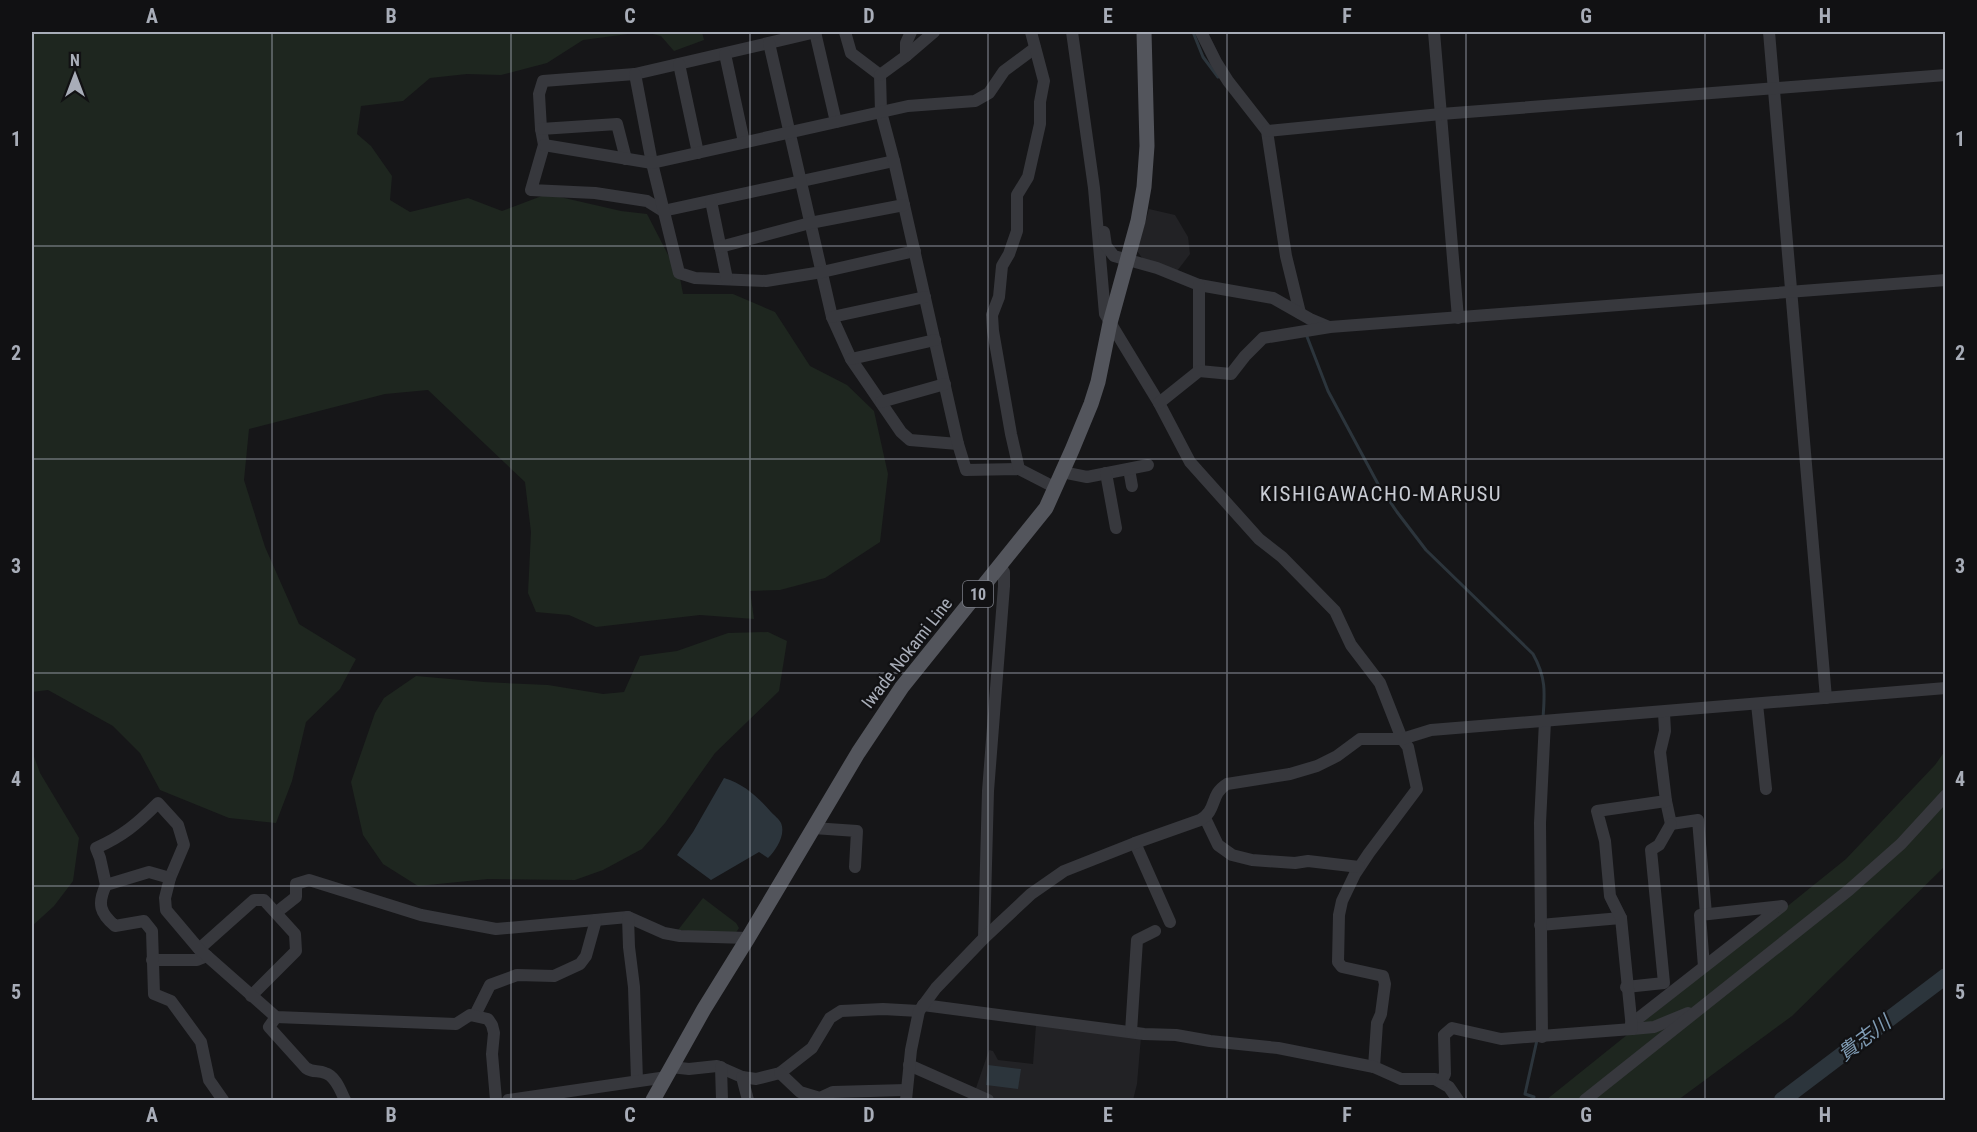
<svg xmlns="http://www.w3.org/2000/svg" width="1977" height="1132" viewBox="0 0 1977 1132" font-family="'Roboto Condensed','Noto Sans JP',sans-serif">
<style>
.built{fill:#222225}
.green{fill:#1e261f}
.water{fill:#2c353c}
.lines{fill:none;stroke-linecap:round;stroke-linejoin:round}
.stream{stroke:#2c353c;stroke-width:3}
.river{stroke:#2c353c;stroke-width:16}
.minor{stroke:#37383d;stroke-width:12}
.major{stroke:#53555c;stroke-width:15}
.grid{fill:none;stroke:#a8adb8;stroke-width:1.5;stroke-opacity:0.55}
.labels{text-anchor:middle;stroke-width:4.5;stroke-linejoin:round;paint-order:stroke}
.shield{fill:#111113;stroke:#7b7e86;stroke-width:1.5}
.shield-label{font-size:16px;font-weight:bold;fill:#a8adb8}
.street-label{font-size:18px;fill:#a8adb8;stroke:#111113}
.water-label{font-size:20px;font-style:italic;fill:#7f9bb3;stroke:#111113}
.quarter-label{font-size:21px;letter-spacing:1.5px;fill:#c9ccd4;stroke:#111113}
.neatline{fill:none;stroke:#a8adb8;stroke-width:2}
.grid-label{font-size:20px;text-anchor:middle;font-weight:bold;fill:#a8adb8}
</style>
<rect width="100%" height="100%" fill="#161618"/>
<g class="built">
<polygon points="1149,209 1175,215 1188,237 1190,254 1177,271 1143,259 1137,251"/>
<polygon points="1036,1025 1141,1037 1137,1084 1133,1100 995,1100 975,1091 989,1050 993,1051 998,1060 1033,1064"/>
</g>
<g class="green">
<polygon points="32,32 643,32 583,40 547,63 501,75 467,74 430,78 403,101 361,106 357,134 371,146 392,176 390,200 410,212 468,198 502,211 547,194 621,211 647,214 680,278 683,294 733,294 775,312 810,366 847,385 874,411 888,474 880,542 825,578 780,590 750,591 754,619 700,615 596,627 569,615 536,612 528,593 531,532 525,482 428,390 385,394 249,429 244,480 265,547 299,624 356,659 340,689 306,722 292,781 276,823 229,818 160,790 140,753 113,726 48,690 32,692"/>
<polygon points="644,32 702,32 704,40 674,51 661,36"/>
<polygon points="768,632 787,641 779,691 715,753 665,823 642,849 603,870 575,880 488,879 418,886 383,864 363,835 351,782 375,713 384,698 416,676 484,682 548,685 603,694 624,692 640,656 677,651 728,633"/>
<polygon points="32,751 40,773 79,838 73,881 54,906 32,926"/>
<polygon points="1945,751 1945,866 1792,1016 1678,1100 1546,1100 1846,859 1935,765"/>
<polygon points="703,898 736,923 739,928 735,934 678,930"/>
</g>
<g class="water">
<path d="M 724,778 C 744,784 758,797 771,812 C 774,815 779,819 781,823 C 786,835 776,850 768,858 L 759,852 L 711,880 L 677,855 L 693,832 Z"/>
<polygon points="988,1065 1021,1069 1018,1089 986,1085"/>
</g>
<g class="lines">
<g class="stream">
<polyline points="1193,32 1203,57 1218,77"/>
<path d="M 1306,334 L 1328,391 L 1378,484 L 1397,512 L 1426,550 L 1533,654 C 1546,677 1545,692 1543,718"/>
<polyline points="1534,1097 1525,1094 1537,1040"/>
</g>
<polyline class="river" points="1782,1100 1946,976"/>
<g class="minor">
<polyline points="815,32 836,122"/>
<polyline points="816,32 635,74 543,81 539,94 541,129 544,145 531,190 595,193 647,201 663,211 894,161"/>
<polyline points="845,32 851,53 880,75"/>
<polyline points="1072,32 1094,188 1105,314 1159,403 1190,462 1259,539 1282,557 1335,611 1351,645 1380,683 1402,739 1408,747 1417,789 1369,853 1355,874 1342,901 1339,915 1338,962 1342,967 1383,976 1385,984 1381,1014 1377,1023 1374,1067"/>
<polyline points="1201,32 1216,62 1228,81 1267,131 1286,256 1300,313"/>
<polyline points="1434,32 1458,318"/>
<polyline points="1769,32 1826,698"/>
<polyline points="769,43 832,317 851,359 901,432 910,440 958,444"/>
<polyline points="725,54 744,142"/>
<polyline points="906,56 934,32"/>
<polyline points="679,64 698,153"/>
<polyline points="635,74 652,163 679,273 695,278 766,281 822,272 915,251"/>
<polyline points="880,75 881,112 894,161 958,444 966,470 1019,469 1054,487"/>
<polyline points="880,75 906,56 906,43 911,32"/>
<polyline points="541,129 617,124 626,159"/>
<polyline points="1267,131 1441,114 1946,75"/>
<polyline points="544,145 652,163 908,106 975,101 989,93 1004,71 1035,48"/>
<polyline points="711,201 727,279"/>
<polyline points="1104,232 1106,246 1114,256 1157,268 1199,285 1273,298 1310,319 1329,327"/>
<polyline points="720,247 810,223 904,205"/>
<polyline points="1199,285 1199,371"/>
<polyline points="832,317 925,297"/>
<polyline points="851,359 935,340"/>
<polyline points="881,402 945,384"/>
<polyline points="1159,403 1199,371 1231,374 1245,356 1263,338 1330,327 1946,280"/>
<polyline points="1019,469 1011,434 993,331 992,315 999,297 1002,266 1009,254 1017,231 1017,195 1028,177 1040,124 1040,102 1044,81 1031,32"/>
<polyline points="1129,469 1132,486"/>
<polyline points="1062,472 1087,477 1148,465"/>
<polyline points="1106,473 1116,528"/>
<polyline points="1757,704 1766,789"/>
<polyline points="1666,801 1671,824 1698,820 1706,914"/>
<polyline points="1205,818 1218,845 1232,855 1252,860 1295,863 1308,861 1359,867"/>
<polyline points="813,828 857,831 855,867"/>
<polyline points="1135,843 1170,922"/>
<path d="M 106,885 L 100,858 L 96,848 C 123,836 137,824 158,803 L 178,825 L 184,845 L 170,878"/>
<polyline points="277,912 296,897 296,884 309,880 421,915 496,929 628,917 664,933 680,936 748,938"/>
<polyline points="628,917 629,947 634,987 637,1081"/>
<polyline points="1540,925 1621,918"/>
<polyline points="984,938 988,791 1004,586 1004,572 1000,566"/>
<polyline points="199,949 254,900 264,900 295,934 296,951 251,996"/>
<polyline points="152,960 197,960 207,956"/>
<polyline points="1626,987 1664,983 1651,850 1659,845 1671,824"/>
<polyline points="923,1005 1144,1034 1176,1035 1210,1041 1278,1048 1374,1067 1401,1079 1435,1079 1449,1087 1458,1100"/>
<polyline points="475,1015 490,985 517,975 554,976 580,964 586,956 596,920"/>
<path d="M 276,1017 L 269,1027 L 306,1068 C 313,1073 318,1070 325,1073 C 336,1076 341,1092 345,1100"/>
<polyline points="1631,1024 1782,906 1700,915 1704,967"/>
<polyline points="1632,1029 1654,1027 1688,1013"/>
<polyline points="1131,1032 1137,940 1155,931"/>
<polyline points="1542,1037 1540,823 1545,721"/>
<polyline points="909,1065 988,1100"/>
<polyline points="671,1067 689,1069 717,1066 742,1077 756,1079 780,1073 812,1048 830,1018 841,1011 883,1009 919,1011"/>
<polyline points="721,1067 722,1100"/>
<polyline points="780,1073 800,1092 820,1098 833,1092 906,1090"/>
<polyline points="742,1077 748,1100"/>
<polyline points="1441,1082 1445,1074 1444,1035 1452,1028 1501,1039 1632,1029 1621,918 1610,896 1605,841 1597,811 1666,801 1660,752 1665,731 1664,713"/>
<path d="M 223,1100 L 209,1080 L 201,1042 L 171,1001 L 154,994 L 152,931 L 144,921 L 115,926 C 100,913 97,904 106,885 L 149,872 L 170,878 L 165,898 L 166,910 L 199,949 L 276,1017 L 456,1024 L 470,1015 L 488,1019 L 492,1025 L 494,1033 L 492,1054 L 496,1100"/>
<polyline points="508,1100 667,1077"/>
<path d="M 906,1100 L 911,1050 L 919,1011 L 936,988 L 984,938 L 1031,894 L 1064,871 L 1135,843 L 1200,820 C 1218,810 1209,795 1227,784 L 1290,774 L 1317,766 L 1337,756 L 1360,739 L 1402,739 L 1431,730 L 1946,688"/>
<polyline points="1585,1100 1849,890 1901,844 1946,795"/>
</g>
<polyline class="major" points="653,1100 704,1009 748,938 858,753 902,687 1046,508 1072,450 1091,404 1098,382 1110,323 1138,221 1144,187 1147,146 1144,32"/>
</g>
<path class="grid" d="M 272,32 L 272,1100M 511,32 L 511,1100M 750,32 L 750,1100M 988,32 L 988,1100M 1227,32 L 1227,1100M 1466,32 L 1466,1100M 1705,32 L 1705,1100M 32,246 L 1946,246M 32,459 L 1946,459M 32,673 L 1946,673M 32,886 L 1946,886"/>
<g class="labels">
<rect class="shield" x="963" y="581" width="30" height="26" rx="4.5"/>
<g class="shield-label">
<text x="978" y="600">10</text>
</g>
<g class="street-label">
<text transform="translate(907 653) rotate(-52)" y="6">Iwade Nokami Line</text>
</g>
<g class="water-label">
<text transform="translate(1864 1038) rotate(-37)" y="7">貴志川</text>
</g>
<g class="quarter-label">
<text x="1381" y="501">KISHIGAWACHO-MARUSU</text>
</g>
</g>
<rect width="1977" height="1132" fill="none" stroke="#111113" stroke-width="66"/>
<g transform="translate(75 75)" stroke="#111113" stroke-width="4.5" paint-order="stroke">
<path d="M0-4.5L10 22L0 15L-10 22Z" fill="#a8adb8"/>
<text y="-9" font-size="16" font-weight="bold" text-anchor="middle" fill="#a8adb8">N</text>
</g>
<rect x="33" y="33" width="1911" height="1066" class="neatline"/>
<g class="grid-label">
<text x="152" y="23">A</text>
<text x="391" y="23">B</text>
<text x="630" y="23">C</text>
<text x="869" y="23">D</text>
<text x="1108" y="23">E</text>
<text x="1347" y="23">F</text>
<text x="1586" y="23">G</text>
<text x="1825" y="23">H</text>
<text x="16" y="146">1</text>
<text x="1960" y="146">1</text>
<text x="16" y="360">2</text>
<text x="1960" y="360">2</text>
<text x="16" y="573">3</text>
<text x="1960" y="573">3</text>
<text x="16" y="786">4</text>
<text x="1960" y="786">4</text>
<text x="16" y="999">5</text>
<text x="1960" y="999">5</text>
<text x="152" y="1122">A</text>
<text x="391" y="1122">B</text>
<text x="630" y="1122">C</text>
<text x="869" y="1122">D</text>
<text x="1108" y="1122">E</text>
<text x="1347" y="1122">F</text>
<text x="1586" y="1122">G</text>
<text x="1825" y="1122">H</text>
</g>
</svg>
